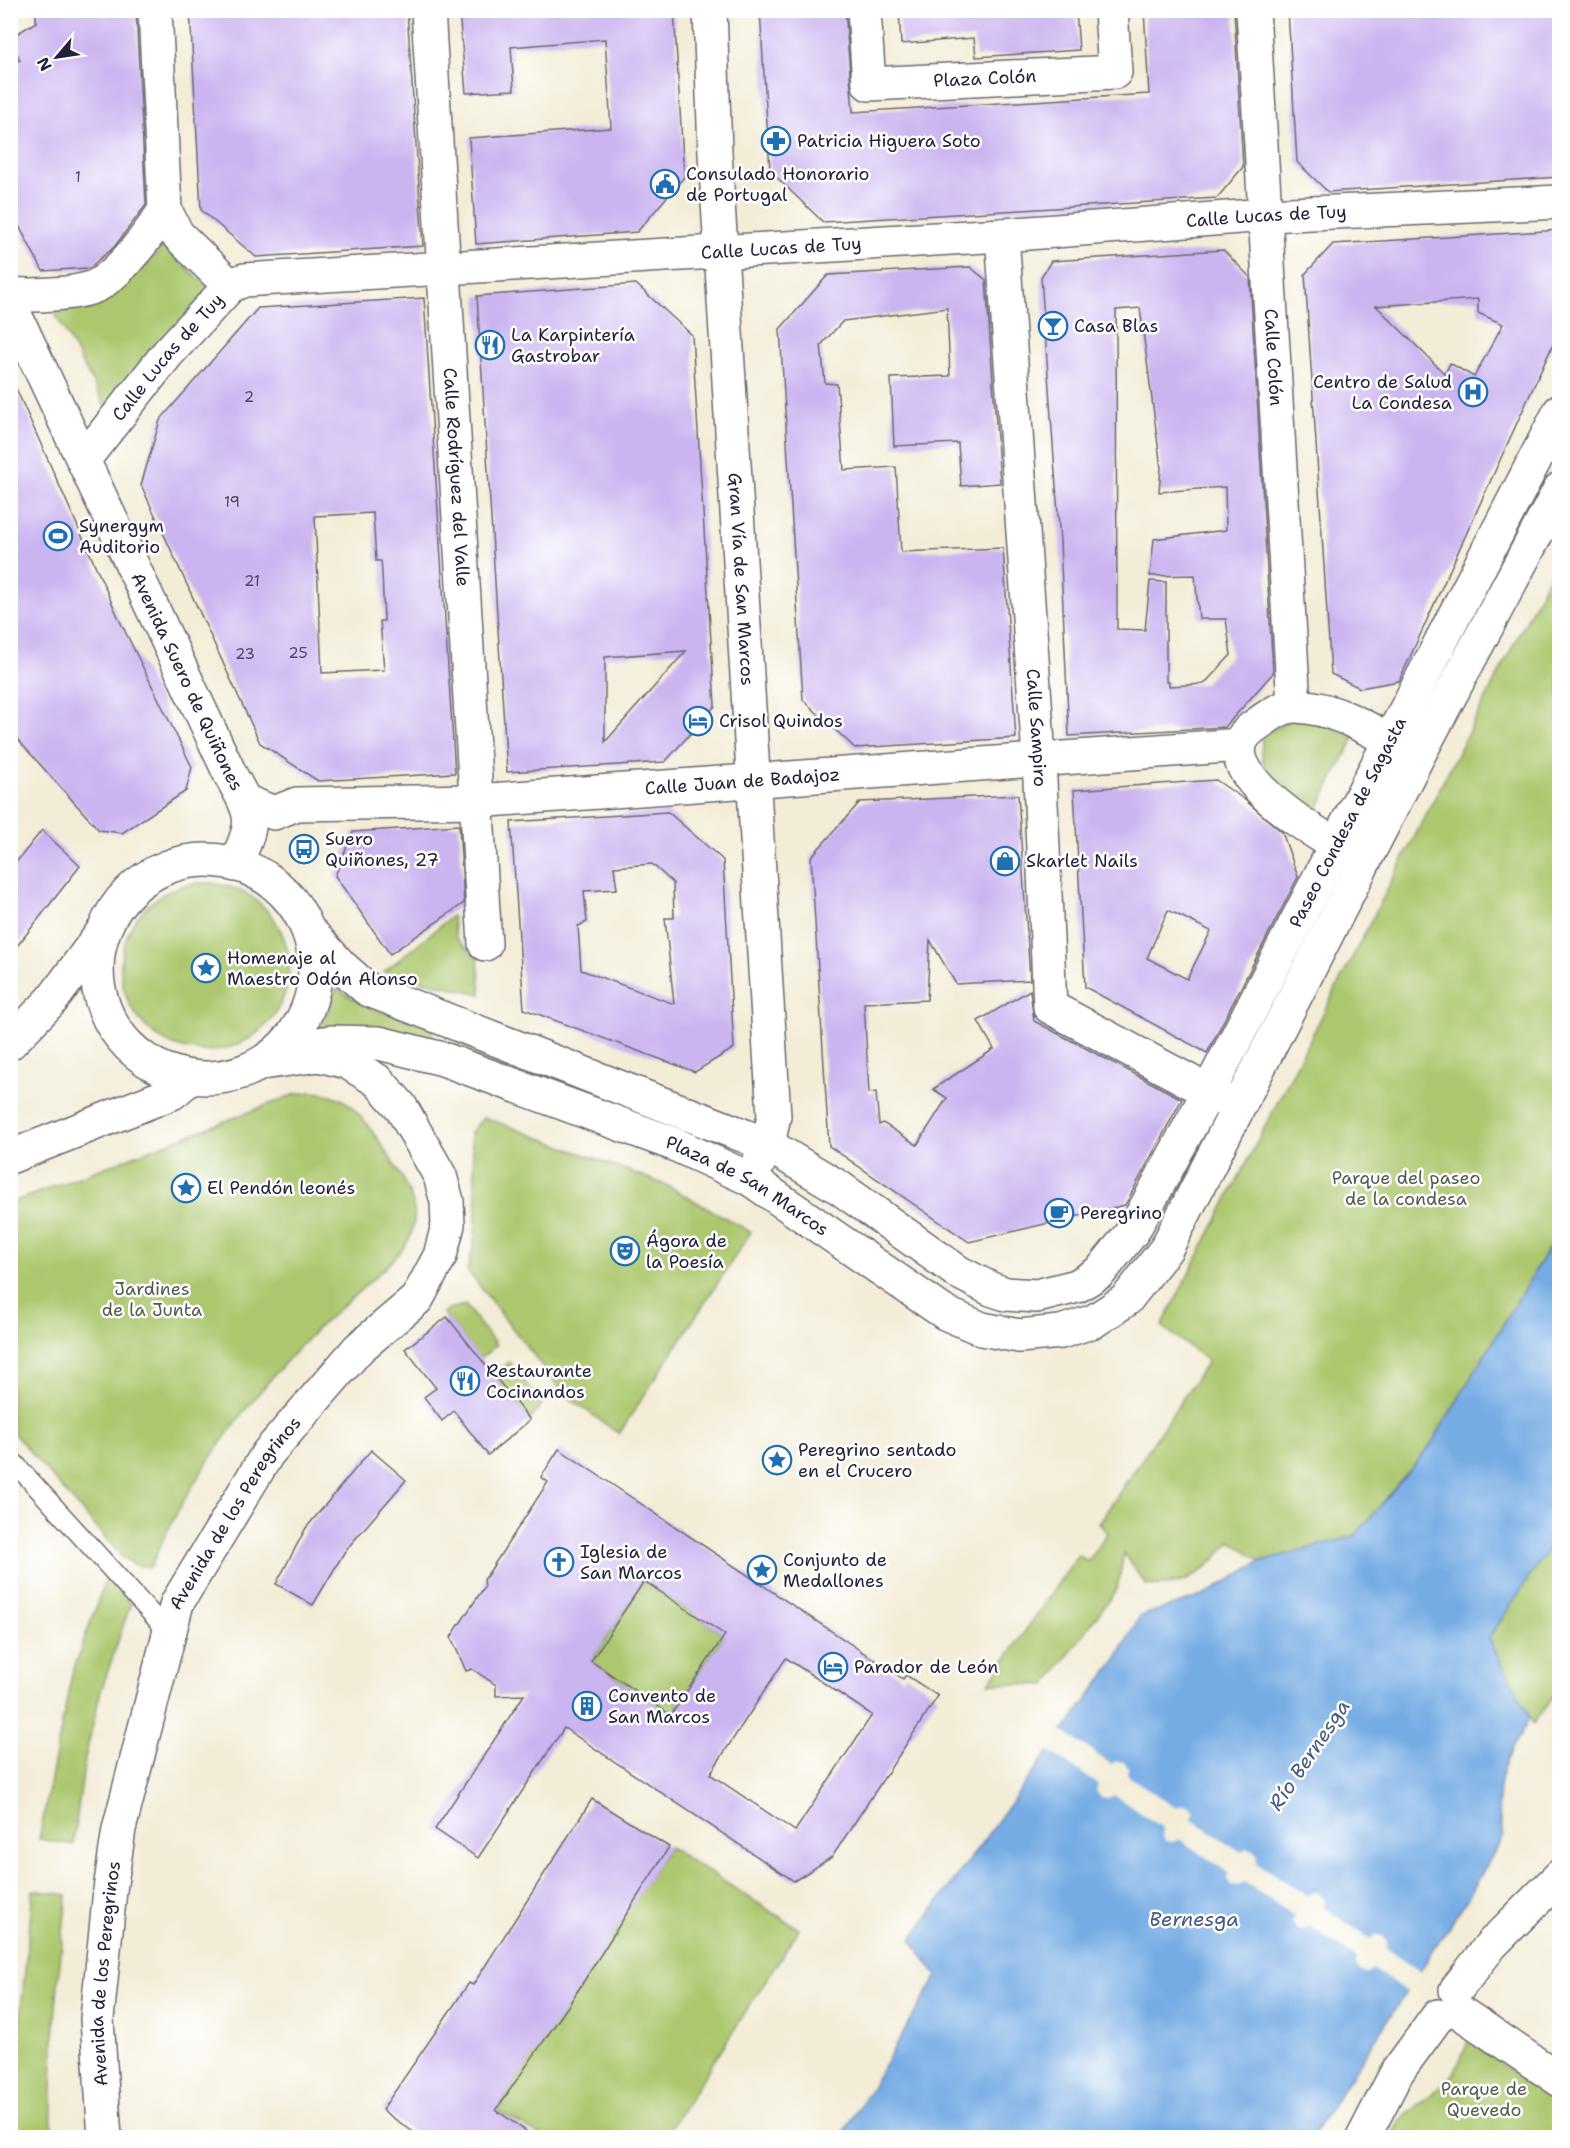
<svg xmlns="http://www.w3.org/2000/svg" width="1570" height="2148" viewBox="0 0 1570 2148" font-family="'Shantell Sans',sans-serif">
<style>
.green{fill:#acc76d;stroke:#677454;stroke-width:1.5}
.water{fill:#76ace4;stroke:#4c6790;stroke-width:1.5}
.pier{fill:#f3ecd6}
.building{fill:#cbb5f0;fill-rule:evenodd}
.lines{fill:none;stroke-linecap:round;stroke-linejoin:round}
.service-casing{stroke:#6b6971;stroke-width:21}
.minor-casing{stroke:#6b6971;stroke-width:36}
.tertiary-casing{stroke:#6b6971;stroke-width:36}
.primary-casing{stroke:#6b6971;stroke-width:36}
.service{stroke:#fff;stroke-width:18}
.minor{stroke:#fff;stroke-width:33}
.tertiary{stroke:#fff;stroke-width:33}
.primary{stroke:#fff;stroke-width:33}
.labels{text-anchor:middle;stroke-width:5;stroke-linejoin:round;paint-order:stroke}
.number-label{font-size:15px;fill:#4c4768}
.street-label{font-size:18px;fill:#22223b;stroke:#fff}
.poi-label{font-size:18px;fill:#22223b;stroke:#fff;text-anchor:start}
.park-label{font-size:18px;fill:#525c4c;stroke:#fff}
.water-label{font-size:20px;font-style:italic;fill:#44597f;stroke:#fff}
</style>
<rect width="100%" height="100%" fill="#fff"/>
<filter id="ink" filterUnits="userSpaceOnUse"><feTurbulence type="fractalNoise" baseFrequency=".0167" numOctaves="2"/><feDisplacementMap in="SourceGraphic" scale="12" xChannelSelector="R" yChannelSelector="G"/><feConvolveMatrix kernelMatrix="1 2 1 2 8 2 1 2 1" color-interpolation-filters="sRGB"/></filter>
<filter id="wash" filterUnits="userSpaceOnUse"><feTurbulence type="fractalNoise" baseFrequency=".008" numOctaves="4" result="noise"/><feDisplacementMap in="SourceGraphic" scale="24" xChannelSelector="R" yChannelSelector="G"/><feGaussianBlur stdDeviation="1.35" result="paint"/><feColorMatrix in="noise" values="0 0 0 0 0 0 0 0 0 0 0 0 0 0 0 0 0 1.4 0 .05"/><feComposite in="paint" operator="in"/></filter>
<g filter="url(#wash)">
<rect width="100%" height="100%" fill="#f3ecd6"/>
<g class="green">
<path d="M 162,246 L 210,288 L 108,411 L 50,304 C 99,293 132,291 162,246 Z"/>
<path d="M 1559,557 L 1559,1231 L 1430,1446 L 1355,1536 L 1261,1561 L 1231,1541 C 1205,1571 1188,1589 1146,1585 L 1124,1553 L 1117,1589 L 1046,1685 L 989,1683 L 1078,1555 L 1088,1561 L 1107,1533 L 1099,1523 L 1208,1361 L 1162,1326 Z"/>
<path d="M 1303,713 L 1354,738 L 1315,814 C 1285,795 1254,775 1263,735 Z"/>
<circle cx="205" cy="967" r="84"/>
<polygon points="452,916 456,938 478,959 481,994 384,972"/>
<polygon points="336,989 374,1009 434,1027 431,1040 321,1028"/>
<polygon points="459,1037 708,1130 703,1144 454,1050"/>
<path d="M 312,1092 C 324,1093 336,1095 346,1102 C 365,1115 408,1182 413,1204 C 416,1216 414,1228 409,1239 C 398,1262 336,1309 315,1331 C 248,1399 188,1480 150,1568 L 133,1564 L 122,1557 L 11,1430 L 11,1203 L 296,1094 Z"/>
<path d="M 484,1117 L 666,1185 L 751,1232 L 619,1434 L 564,1394 L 467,1270 C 483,1226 474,1178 471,1132 Z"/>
<polygon points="465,1305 496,1345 480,1359 443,1313 448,1309"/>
<polygon points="509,1362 542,1404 530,1420 494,1375"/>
<polygon points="1559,1533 1559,1688 1533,1724 1489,1638"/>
<polygon points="106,1578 131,1603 100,1694 85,1758 73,1845 39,1839 72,1674"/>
<polygon points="644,1581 725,1635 671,1715 591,1661"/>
<polygon points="669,1847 799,1929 665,2137 543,2137 496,2110"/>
<path d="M 33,1890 L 67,1895 C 58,1976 50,2056 52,2137 L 11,2137 L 11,2112 Z"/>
<polygon points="1469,2041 1559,2104 1559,2137 1391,2137 1399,2122 1453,2075"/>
</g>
<path class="water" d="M 1559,1231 L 1559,1533 L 1489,1638 L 1530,1717 C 1506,1760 1488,1785 1504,1836 L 1467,1899 L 1315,2132 L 1310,2138 L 841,2138 L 937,1976 L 911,1939 L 1116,1660 L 1140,1616 L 1205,1595 L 1261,1561 L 1355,1536 L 1430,1446 Z"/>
<polygon class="pier" points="1060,1730 1111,1764 1117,1761 1124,1762 1128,1768 1127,1775 1176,1808 1182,1805 1190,1806 1194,1812 1192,1819 1241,1852 1247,1848 1254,1850 1258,1855 1257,1863 1307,1896 1313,1892 1320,1893 1324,1899 1323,1907 1370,1939 1376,1935 1383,1936 1387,1942 1386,1949 1421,1973 1424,1970 1407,1996 1408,1992 1373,1969 1367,1973 1360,1971 1356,1966 1357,1958 1310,1926 1304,1930 1297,1929 1292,1923 1294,1916 1244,1882 1238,1886 1231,1885 1227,1879 1228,1872 1179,1839 1173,1842 1166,1841 1162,1835 1163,1828 1114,1795 1108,1798 1101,1797 1096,1791 1098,1784 1046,1749"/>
<g id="blocks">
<g class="building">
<polygon points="36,10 136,10 146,205 114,247 89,268 43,271 10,209 10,65 20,60 10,38 36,22"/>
<polygon points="190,10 407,10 423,246 256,257 201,210"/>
<polygon points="459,10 674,10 684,177 637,232 476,244 469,138 611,128 605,39 511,47 514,90 466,93"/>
<polygon points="760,10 845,10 853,112 1149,94 1144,10 1234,10 1243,167 1217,198 823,222 770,171"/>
<polygon points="899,10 1076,10 1079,50 976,57 974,38 901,44"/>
<polygon points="1288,10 1560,10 1560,177 1328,192 1297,162"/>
<path d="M 1560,230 L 1560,329 L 1399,681 L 1360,688 L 1331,674 L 1305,274 L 1333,244 ZM 1478,299 L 1478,313 L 1503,324 L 1474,377 L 1450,363 L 1445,374 L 1376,306 Z"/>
<path d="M 1223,250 L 1250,277 L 1273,673 L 1225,727 L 1069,736 L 1060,542 L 1041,277 L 1051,261 ZM 1140,308 L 1161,468 L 1159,492 L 1225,487 L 1226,530 L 1154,539 L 1150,576 L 1195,575 L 1199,619 L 1226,619 L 1231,655 L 1204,684 L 1169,686 L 1169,682 L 1166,682 L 1166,582 L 1150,581 L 1145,630 L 1117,629 L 1116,310 Z"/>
<polygon points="970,267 986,280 1000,483 961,486 958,443 894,446 891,378 950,376 947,308 843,321 821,345 825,383 837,384 844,470 896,467 901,552 1003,548 1016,738 855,748 803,700 780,329 828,275"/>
<path d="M 636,284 L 692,335 L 715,706 L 665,762 L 507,772 L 477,296 ZM 686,651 L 605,742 L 605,657 Z"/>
<path d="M 424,298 L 455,773 L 318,781 L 260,743 L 141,485 L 160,420 L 258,308 ZM 373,513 L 376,561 L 381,561 L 382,572 L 384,621 L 380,621 L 384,670 L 322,673 L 315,516 Z"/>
<polygon points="10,375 120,621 192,767 186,791 122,833 99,830 10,731"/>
<path d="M 1216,780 L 1245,800 L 1282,832 L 1298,877 L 1207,1053 L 1085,987 L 1074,790 ZM 1168,910 L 1211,931 L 1187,979 L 1147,958 Z"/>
<polygon points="1018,795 1030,980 956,984 930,940 927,1000 864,1003 869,1093 876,1092 879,1125 883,1123 917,1145 947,1098 933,1089 994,1049 978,1021 1030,990 1034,1021 1182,1099 1125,1205 969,1242 829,1146 811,857 860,802"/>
<path d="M 668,812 L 723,860 L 734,1048 L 695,1072 L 524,1009 L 511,822 ZM 652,864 L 673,883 L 674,918 L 665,918 L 674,1004 L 581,970 L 578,926 L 587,922 L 584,891 L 617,889 L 614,867 Z"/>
<polygon points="459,825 464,903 390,954 335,876 353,832"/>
<polygon points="42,830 80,866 10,955 10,870"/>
<polygon points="447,1317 530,1420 488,1455 454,1411 442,1421 424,1397 436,1388 405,1349"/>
<path d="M 559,1449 L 903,1679 L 906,1675 L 938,1696 L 832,1857 L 794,1881 L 564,1728 L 478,1858 L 435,1829 L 524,1695 L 496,1696 L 496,1685 L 472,1669 L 466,1671 L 451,1637 L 485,1586 L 484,1580 L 548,1482 L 541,1477 ZM 644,1581 L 725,1635 L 671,1715 L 591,1661 ZM 786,1658 L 872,1715 L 795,1831 L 710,1774 Z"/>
<polygon points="371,1450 406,1480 345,1551 313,1605 276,1584 306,1528"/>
<polygon points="592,1799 669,1847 568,2006 496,2110 536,2138 422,2138 382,2110 469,1983 473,1985"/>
</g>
</g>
</g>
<g filter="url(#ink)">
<use href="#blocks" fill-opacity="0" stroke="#6b6971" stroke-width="1.5"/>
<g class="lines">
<g class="service-casing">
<polyline id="service" points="10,1458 169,1633"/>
</g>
<g class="minor-casing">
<g id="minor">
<path id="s1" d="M 428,10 L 485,944"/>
<path id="s2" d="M 864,10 L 869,84 L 1115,72 L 1111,10"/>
<path id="s3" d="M 1253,10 L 1294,705"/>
<polyline points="165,210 177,234 230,286"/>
<path id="s4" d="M 1002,235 L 1039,758 L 1050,1007 L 1234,1105"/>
<path d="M 10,294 C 31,296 84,295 101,283 C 124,268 150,233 165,210 L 155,10"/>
<path id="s5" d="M 84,459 L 168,353 L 230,286 L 244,280 L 1002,235 L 1266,215 L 1560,202"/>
<path id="s6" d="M 247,802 L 274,813 L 297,804 L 476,801 L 1240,745"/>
<path d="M 1360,858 C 1332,844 1198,769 1252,728 C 1263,720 1281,705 1296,706 C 1337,707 1379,735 1414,754"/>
<polyline points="1456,1990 1491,1945 1560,1876"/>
<polyline points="1461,2013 1560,2080"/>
<path id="s7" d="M 105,2138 L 97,2019 L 110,1890 L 119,1829 L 177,1603 L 268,1453 L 359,1348 L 417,1299 L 440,1256 L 448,1225 L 447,1201 L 440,1176 L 401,1107 L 378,1081 L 347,1062 L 319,1055 L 262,1063"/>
<polyline points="1363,2138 1397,2072 1438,2016"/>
</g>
</g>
<g class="tertiary-casing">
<g id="tertiary">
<path id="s8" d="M 710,10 L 715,153 L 774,1116 L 768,1145 L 750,1179"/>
<path id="s9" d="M 10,304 L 231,776 C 255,819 255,820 235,865"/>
</g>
</g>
<g class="primary-casing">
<g id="primary">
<circle cx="206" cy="969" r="109"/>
<path id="s10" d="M 313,935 L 341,966 L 367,989 L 768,1145 L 840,1188 L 958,1272 L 991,1289 L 1006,1294 L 1037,1296 L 1077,1286 L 1100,1272 L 1133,1231 L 1209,1091 L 1560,411"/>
<polyline points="10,1043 52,1000 101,934"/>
<path id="s11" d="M 282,1049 L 331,1042 L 379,1043 L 443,1059 L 674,1144 L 750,1179 L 945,1313 L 982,1329 L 1019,1336 L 1061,1332 L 1094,1321 L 1126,1300 L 1166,1249 L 1418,756 L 1560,489"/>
<polyline points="10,1157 172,1093 190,1078"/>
</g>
</g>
<use href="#service" class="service"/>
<use href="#minor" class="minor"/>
<use href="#tertiary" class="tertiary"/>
<use href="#primary" class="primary"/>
</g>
</g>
<defs>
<g id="pharmacy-ring" transform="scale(1.5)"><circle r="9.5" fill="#fff" stroke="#1f6fb2" stroke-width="1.5"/><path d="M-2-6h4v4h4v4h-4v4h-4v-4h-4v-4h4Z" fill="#1f6fb2"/></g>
<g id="civic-ring" transform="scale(1.5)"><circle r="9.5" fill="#fff" stroke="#1f6fb2" stroke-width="1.5"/><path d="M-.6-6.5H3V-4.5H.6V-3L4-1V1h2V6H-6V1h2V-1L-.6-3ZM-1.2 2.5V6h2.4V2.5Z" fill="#1f6fb2"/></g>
<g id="bar-ring" transform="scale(1.5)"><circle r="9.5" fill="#fff" stroke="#1f6fb2" stroke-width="1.5"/><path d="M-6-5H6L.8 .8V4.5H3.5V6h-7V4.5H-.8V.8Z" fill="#1f6fb2"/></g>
<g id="restaurant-ring" transform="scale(1.5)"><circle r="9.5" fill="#fff" stroke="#1f6fb2" stroke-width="1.5"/><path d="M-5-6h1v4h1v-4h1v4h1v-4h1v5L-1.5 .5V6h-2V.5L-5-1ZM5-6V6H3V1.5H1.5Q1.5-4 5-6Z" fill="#1f6fb2"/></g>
<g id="hospital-ring" transform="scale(1.5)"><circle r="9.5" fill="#fff" stroke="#1f6fb2" stroke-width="1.5"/><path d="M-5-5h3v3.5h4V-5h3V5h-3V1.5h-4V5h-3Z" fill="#1f6fb2"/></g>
<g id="stadium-ring" transform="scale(1.5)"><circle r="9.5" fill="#fff" stroke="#1f6fb2" stroke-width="1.5"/><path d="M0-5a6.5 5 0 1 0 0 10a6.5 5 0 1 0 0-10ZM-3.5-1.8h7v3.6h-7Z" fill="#1f6fb2"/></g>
<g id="hotel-ring" transform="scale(1.5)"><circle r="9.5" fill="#fff" stroke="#1f6fb2" stroke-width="1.5"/><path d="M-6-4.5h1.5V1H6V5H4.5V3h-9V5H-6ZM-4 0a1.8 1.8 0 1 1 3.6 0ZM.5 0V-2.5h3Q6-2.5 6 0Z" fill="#1f6fb2"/></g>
<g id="bus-ring" transform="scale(1.5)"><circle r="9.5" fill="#fff" stroke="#1f6fb2" stroke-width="1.5"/><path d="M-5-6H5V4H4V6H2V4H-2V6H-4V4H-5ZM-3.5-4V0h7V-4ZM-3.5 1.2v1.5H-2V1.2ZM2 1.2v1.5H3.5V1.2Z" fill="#1f6fb2"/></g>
<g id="shop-ring" transform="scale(1.5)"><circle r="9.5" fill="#fff" stroke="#1f6fb2" stroke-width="1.5"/><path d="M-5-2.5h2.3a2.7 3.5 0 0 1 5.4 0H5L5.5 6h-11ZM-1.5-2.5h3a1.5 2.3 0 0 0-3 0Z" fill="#1f6fb2"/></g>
<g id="sight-ring" transform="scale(1.5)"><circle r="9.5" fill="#fff" stroke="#1f6fb2" stroke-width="1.5"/><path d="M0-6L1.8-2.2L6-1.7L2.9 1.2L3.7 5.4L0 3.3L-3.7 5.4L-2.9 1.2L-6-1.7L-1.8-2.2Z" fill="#1f6fb2"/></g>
<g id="cafe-ring" transform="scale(1.5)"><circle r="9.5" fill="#fff" stroke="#1f6fb2" stroke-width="1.5"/><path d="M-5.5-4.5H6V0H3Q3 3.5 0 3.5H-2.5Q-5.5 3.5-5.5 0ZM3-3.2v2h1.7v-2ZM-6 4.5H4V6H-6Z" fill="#1f6fb2"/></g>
<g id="theatre-ring" transform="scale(1.5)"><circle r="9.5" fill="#fff" stroke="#1f6fb2" stroke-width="1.5"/><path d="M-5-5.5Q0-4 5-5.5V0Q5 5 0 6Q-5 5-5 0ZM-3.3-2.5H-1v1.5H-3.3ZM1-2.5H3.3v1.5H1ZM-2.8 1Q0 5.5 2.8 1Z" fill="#1f6fb2"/></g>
<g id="church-ring" transform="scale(1.5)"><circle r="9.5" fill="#fff" stroke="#1f6fb2" stroke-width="1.5"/><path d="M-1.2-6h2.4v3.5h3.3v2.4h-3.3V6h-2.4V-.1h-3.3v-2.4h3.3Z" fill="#1f6fb2"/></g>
<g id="building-ring" transform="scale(1.5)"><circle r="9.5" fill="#fff" stroke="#1f6fb2" stroke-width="1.5"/><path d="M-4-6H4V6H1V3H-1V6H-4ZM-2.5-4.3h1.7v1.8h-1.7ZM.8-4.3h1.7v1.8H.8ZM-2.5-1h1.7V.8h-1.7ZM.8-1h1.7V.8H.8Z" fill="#1f6fb2"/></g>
</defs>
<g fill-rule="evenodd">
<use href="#pharmacy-ring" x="776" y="141"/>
<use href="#civic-ring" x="665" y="184"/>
<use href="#bar-ring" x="1053" y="326"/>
<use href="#restaurant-ring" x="490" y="345"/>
<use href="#hospital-ring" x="1473" y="392"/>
<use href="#stadium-ring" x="58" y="536"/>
<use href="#hotel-ring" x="698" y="721"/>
<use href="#bus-ring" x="304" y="849"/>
<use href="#shop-ring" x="1005" y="861"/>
<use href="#sight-ring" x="206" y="968"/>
<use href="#sight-ring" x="186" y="1188"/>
<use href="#cafe-ring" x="1059" y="1213"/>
<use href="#theatre-ring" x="625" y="1251"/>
<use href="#restaurant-ring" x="465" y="1381"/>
<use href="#sight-ring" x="777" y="1460"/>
<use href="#church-ring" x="559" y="1562"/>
<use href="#sight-ring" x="762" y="1570"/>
<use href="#hotel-ring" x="833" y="1667"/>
<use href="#building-ring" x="587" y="1706"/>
</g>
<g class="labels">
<g class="number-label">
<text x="78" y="182">1</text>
<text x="249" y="402">2</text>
<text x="232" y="507">19</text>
<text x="252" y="586">21</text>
<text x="298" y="658">25</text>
<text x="245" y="659">23</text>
</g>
<g class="street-label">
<text dy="6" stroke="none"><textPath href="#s2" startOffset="190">Plaza Colón</textPath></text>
<text dy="6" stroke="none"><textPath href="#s5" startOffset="1266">Calle Lucas de Tuy</textPath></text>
<text dy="6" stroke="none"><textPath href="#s5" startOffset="780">Calle Lucas de Tuy</textPath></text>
<text dy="6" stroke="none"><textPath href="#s5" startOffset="132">Calle Lucas de Tuy</textPath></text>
<text dy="6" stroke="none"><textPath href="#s3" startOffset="348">Calle Colón</textPath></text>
<text dy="6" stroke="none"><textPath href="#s1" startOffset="468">Calle Rodríguez del Valle</textPath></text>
<text dy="6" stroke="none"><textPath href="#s8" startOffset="570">Gran Vía de San Marcos</textPath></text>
<text dy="6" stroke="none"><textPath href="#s9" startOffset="417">Avenida Suero de Quiñones</textPath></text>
<text dy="6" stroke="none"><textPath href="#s4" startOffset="494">Calle Sampiro</textPath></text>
<text dy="6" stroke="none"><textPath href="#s6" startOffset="500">Calle Juan de Badajoz</textPath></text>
<text dy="6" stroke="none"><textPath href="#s10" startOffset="1402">Paseo Condesa de Sagasta</textPath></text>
<text dy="6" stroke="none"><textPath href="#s11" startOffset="494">Plaza de San Marcos</textPath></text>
<text dy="6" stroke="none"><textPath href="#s7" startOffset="651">Avenida de los Peregrinos</textPath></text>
<text dy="6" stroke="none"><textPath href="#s7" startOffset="165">Avenida de los Peregrinos</textPath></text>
</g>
<g class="poi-label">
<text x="797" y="147">Patricia Higuera Soto</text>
<text x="686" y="180">Consulado Honorario<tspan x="686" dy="21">de Portugal</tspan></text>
<text x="1074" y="332">Casa Blas</text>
<text x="511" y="341">La Karpintería<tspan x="511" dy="21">Gastrobar</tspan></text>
<text x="1452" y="388" text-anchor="end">Centro de Salud<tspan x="1452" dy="21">La Condesa</tspan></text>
<text x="79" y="532">Synergym<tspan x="79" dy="21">Auditorio</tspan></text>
<text x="719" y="727">Crisol Quindos</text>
<text x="325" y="845">Suero<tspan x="325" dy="21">Quiñones, 27</tspan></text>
<text x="1026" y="867">Skarlet Nails</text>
<text x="227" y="964">Homenaje al<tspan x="227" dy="21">Maestro Odón Alonso</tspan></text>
<text x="207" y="1194">El Pendón leonés</text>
<text x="1080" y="1219">Peregrino</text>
<text x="646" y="1247">Ágora de<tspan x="646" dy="21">la Poesía</tspan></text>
<text x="486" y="1377">Restaurante<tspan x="486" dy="21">Cocinandos</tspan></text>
<text x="798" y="1456">Peregrino sentado<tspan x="798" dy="21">en el Crucero</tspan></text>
<text x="580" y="1558">Iglesia de<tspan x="580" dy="21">San Marcos</tspan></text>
<text x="783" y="1566">Conjunto de<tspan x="783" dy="21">Medallones</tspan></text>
<text x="854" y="1673">Parador de León</text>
<text x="608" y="1702">Convento de<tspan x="608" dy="21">San Marcos</tspan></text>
</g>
<g class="park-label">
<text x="1406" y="1184">Parque del paseo<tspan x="1406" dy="21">de la condesa</tspan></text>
<text x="152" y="1295">Jardines<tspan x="152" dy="21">de la Junta</tspan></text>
<text x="1484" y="2095">Parque de<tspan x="1484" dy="21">Quevedo</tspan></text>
</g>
<g class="water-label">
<text transform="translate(1309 1755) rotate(-56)" y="7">Río Bernesga</text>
<text x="1194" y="1926">Bernesga</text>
</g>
</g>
<rect width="1570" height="2148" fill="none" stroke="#fff" stroke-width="36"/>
<g transform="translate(57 57) rotate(241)" stroke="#ffffff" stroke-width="4.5" paint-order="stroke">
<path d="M0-4.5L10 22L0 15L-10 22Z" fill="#22223b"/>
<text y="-9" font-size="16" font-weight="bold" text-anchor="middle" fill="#22223b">N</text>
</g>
</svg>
